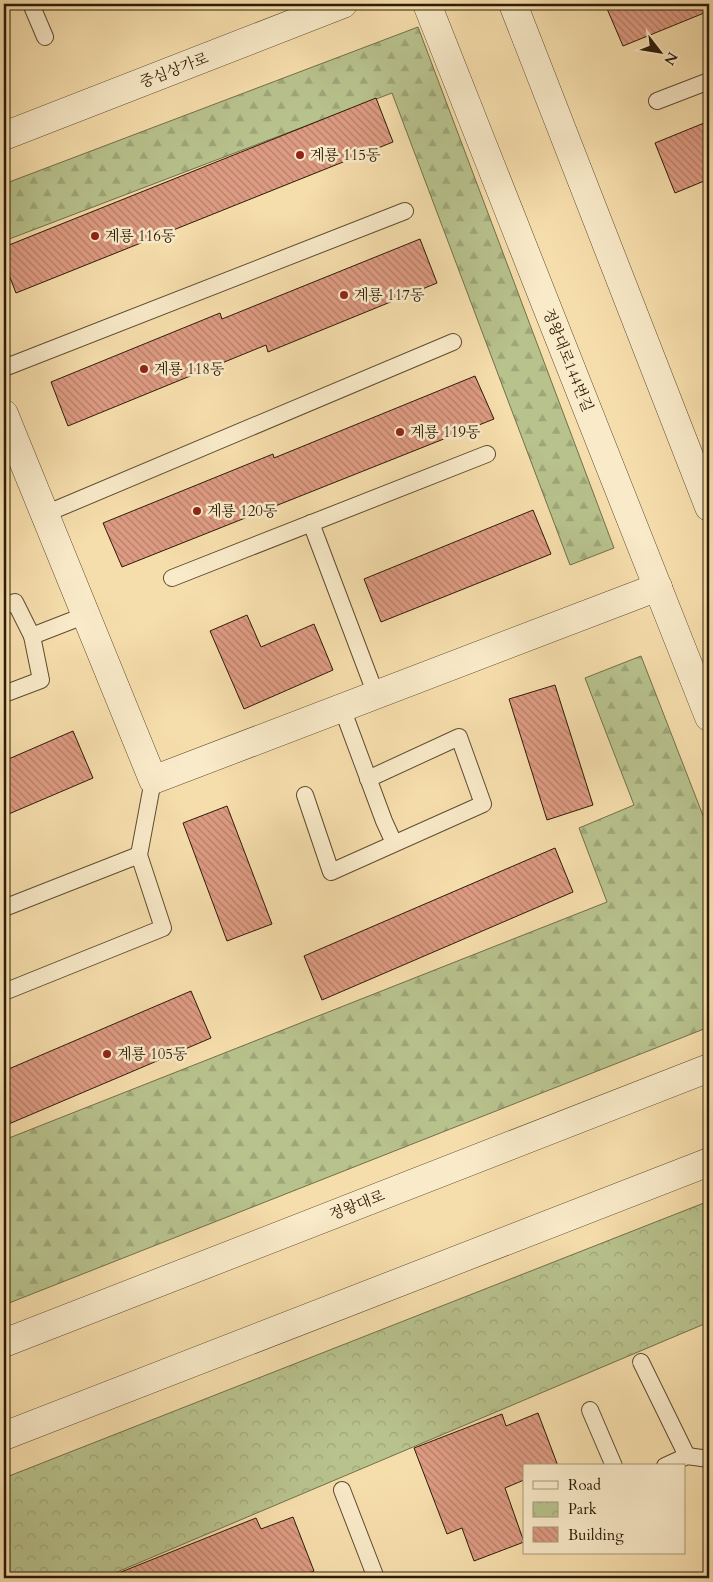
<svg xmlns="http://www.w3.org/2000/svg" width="713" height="1582" viewBox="0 0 713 1582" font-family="Cardo,'Noto Serif KR',serif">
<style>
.forest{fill:url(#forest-firs);stroke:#726f4a}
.park{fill:url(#park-crowns);stroke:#726f4a}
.building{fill:url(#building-back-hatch);stroke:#2c1c07}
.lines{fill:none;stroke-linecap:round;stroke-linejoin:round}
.service-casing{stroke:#5e4c30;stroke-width:18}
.minor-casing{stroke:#5e4c30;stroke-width:29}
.tertiary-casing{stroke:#5e4c30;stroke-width:29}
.service{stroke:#f9eac9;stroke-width:16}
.minor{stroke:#f9eac9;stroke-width:28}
.tertiary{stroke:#f9eac9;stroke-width:28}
.poi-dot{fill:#8f2418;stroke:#f9eac9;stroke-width:2}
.labels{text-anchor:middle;stroke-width:5;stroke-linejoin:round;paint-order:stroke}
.street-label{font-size:15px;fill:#2c1c07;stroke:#f9eac9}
.poi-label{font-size:15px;fill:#2c1c07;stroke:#f9eac9;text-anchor:start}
</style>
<defs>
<pattern id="forest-firs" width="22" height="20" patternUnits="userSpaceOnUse" patternTransform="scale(1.25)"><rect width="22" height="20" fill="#b8c28d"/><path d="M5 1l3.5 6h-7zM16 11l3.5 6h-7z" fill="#9ea678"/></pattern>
<pattern id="park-crowns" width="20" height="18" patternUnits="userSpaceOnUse" patternTransform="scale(1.25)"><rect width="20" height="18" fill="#b8c28d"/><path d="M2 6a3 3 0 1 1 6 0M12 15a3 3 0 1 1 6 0" fill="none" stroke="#9ea678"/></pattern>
<pattern id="building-back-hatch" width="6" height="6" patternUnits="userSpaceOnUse" patternTransform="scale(1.25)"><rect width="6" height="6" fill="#de9b83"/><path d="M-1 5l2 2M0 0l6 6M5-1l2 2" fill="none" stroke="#b47e69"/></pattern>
</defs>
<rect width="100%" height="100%" fill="#f6deac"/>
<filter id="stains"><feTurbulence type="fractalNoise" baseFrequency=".004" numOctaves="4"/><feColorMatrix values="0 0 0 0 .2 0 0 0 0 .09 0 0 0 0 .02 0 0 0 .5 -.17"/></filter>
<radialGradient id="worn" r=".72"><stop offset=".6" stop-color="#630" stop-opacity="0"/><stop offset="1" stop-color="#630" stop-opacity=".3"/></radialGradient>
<g class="forest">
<polygon points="418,27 614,548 570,565 392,93 4,241 4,184"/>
<polygon points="641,656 709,831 709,1027 4,1305 4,1140 607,902 579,828 634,805 585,678"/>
</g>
<polygon class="park" points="709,1201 709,1322 103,1578 4,1578 4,1478"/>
<g class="building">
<polygon points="605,4 709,4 709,11 623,46"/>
<polygon points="376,98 393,142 16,293 4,262 4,247"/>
<polygon points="709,121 709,179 675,193 655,143"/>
<polygon points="420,239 437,283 268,352 266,345 68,426 51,382 220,313 222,319"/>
<polygon points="475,376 494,419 122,567 103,523 273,454 274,458"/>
<polygon points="533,510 551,554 381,622 364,579"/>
<polygon points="247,615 261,647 314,624 333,670 244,709 210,631"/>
<polygon points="555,685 593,805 547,820 509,699"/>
<polygon points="73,731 93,778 4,816 4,761"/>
<polygon points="227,806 272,924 227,941 183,823"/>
<polygon points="555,848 573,892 322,1000 304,956"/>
<polygon points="191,991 211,1038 4,1126 4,1071"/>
<polygon points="538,1413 558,1466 524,1466 524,1480 505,1488 524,1542 474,1561 462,1528 447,1534 414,1448 502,1414 506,1426"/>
<polygon points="293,1517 314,1571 296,1578 111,1578 111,1576 256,1518 261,1529"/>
</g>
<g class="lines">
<g class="service-casing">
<g id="service">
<polyline points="31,4 45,37"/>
<polyline points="657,101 709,81"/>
<polyline points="4,368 405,211"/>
<polyline points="45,514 453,342"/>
<polyline points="311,523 376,695"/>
<polyline points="172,578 487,454"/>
<polyline points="4,606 15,602 32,636 41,680 4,694"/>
<polyline points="32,636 86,615"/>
<polyline points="342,708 384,821 394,843"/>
<polyline points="305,795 331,872 483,804 459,737 368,779"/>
<polyline points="4,908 139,855"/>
<polyline points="4,992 163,928 139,855 153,780"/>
<polyline points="641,1362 687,1456"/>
<polyline points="590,1410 614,1466"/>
<polyline points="665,1466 687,1456 709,1459"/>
<polyline points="342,1490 376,1578"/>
</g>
</g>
<g class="minor-casing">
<polyline id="minor" points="4,414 153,780 658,587"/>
</g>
<g class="tertiary-casing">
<g id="tertiary">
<polyline points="427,4 709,717"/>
<polyline points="513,4 709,507"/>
<polyline points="4,136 343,4"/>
<polyline points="4,1343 709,1068"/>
<polyline points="4,1436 709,1162"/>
</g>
</g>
<use href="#service" class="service"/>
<use href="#minor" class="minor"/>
<use href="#tertiary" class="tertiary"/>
</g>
<g class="poi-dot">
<circle cx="300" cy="155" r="5"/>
<circle cx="95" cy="236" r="5"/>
<circle cx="344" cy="295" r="5"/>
<circle cx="144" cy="369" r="5"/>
<circle cx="400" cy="432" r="5"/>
<circle cx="197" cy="511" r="5"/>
<circle cx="107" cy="1054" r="5"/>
</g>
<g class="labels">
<g class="street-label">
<text transform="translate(174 70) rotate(-21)" y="5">중심상가로</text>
<text transform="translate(568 360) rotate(68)" y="5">정왕대로144번길</text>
<text transform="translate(357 1205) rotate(-21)" y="5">정왕대로</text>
</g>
<g class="poi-label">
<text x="310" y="160">계룡 115동</text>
<text x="105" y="241">계룡 116동</text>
<text x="354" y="300">계룡 117동</text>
<text x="154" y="374">계룡 118동</text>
<text x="410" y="437">계룡 119동</text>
<text x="207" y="516">계룡 120동</text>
<text x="117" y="1059">계룡 105동</text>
</g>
</g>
<rect width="713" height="1582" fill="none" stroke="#f6deac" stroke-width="20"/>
<rect x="5" y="5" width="703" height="1572" fill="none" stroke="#2c1c07" stroke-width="2.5"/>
<rect x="10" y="10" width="693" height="1562" fill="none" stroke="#2c1c07"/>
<rect x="523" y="1464" width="162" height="90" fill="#f9eac9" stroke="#a7987b"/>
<rect x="533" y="1481" width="25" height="8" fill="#f9eac9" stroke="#a7987b"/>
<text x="568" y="1490" font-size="15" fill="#2c1c07">Road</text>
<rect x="533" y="1502" width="25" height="15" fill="url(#park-crowns)" stroke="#a7987b"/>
<text x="568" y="1514" font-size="15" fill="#2c1c07">Park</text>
<rect x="533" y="1527" width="25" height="15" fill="url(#building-back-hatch)" stroke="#a7987b"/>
<text x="568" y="1540" font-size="15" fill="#2c1c07">Building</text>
<g transform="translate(660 52) rotate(121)" stroke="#f9eac9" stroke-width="4" paint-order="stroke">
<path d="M0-4L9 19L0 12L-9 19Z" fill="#2c1c07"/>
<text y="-8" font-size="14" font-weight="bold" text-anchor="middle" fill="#2c1c07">N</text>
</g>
<rect width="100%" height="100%" filter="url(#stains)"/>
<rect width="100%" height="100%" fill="url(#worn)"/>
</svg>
